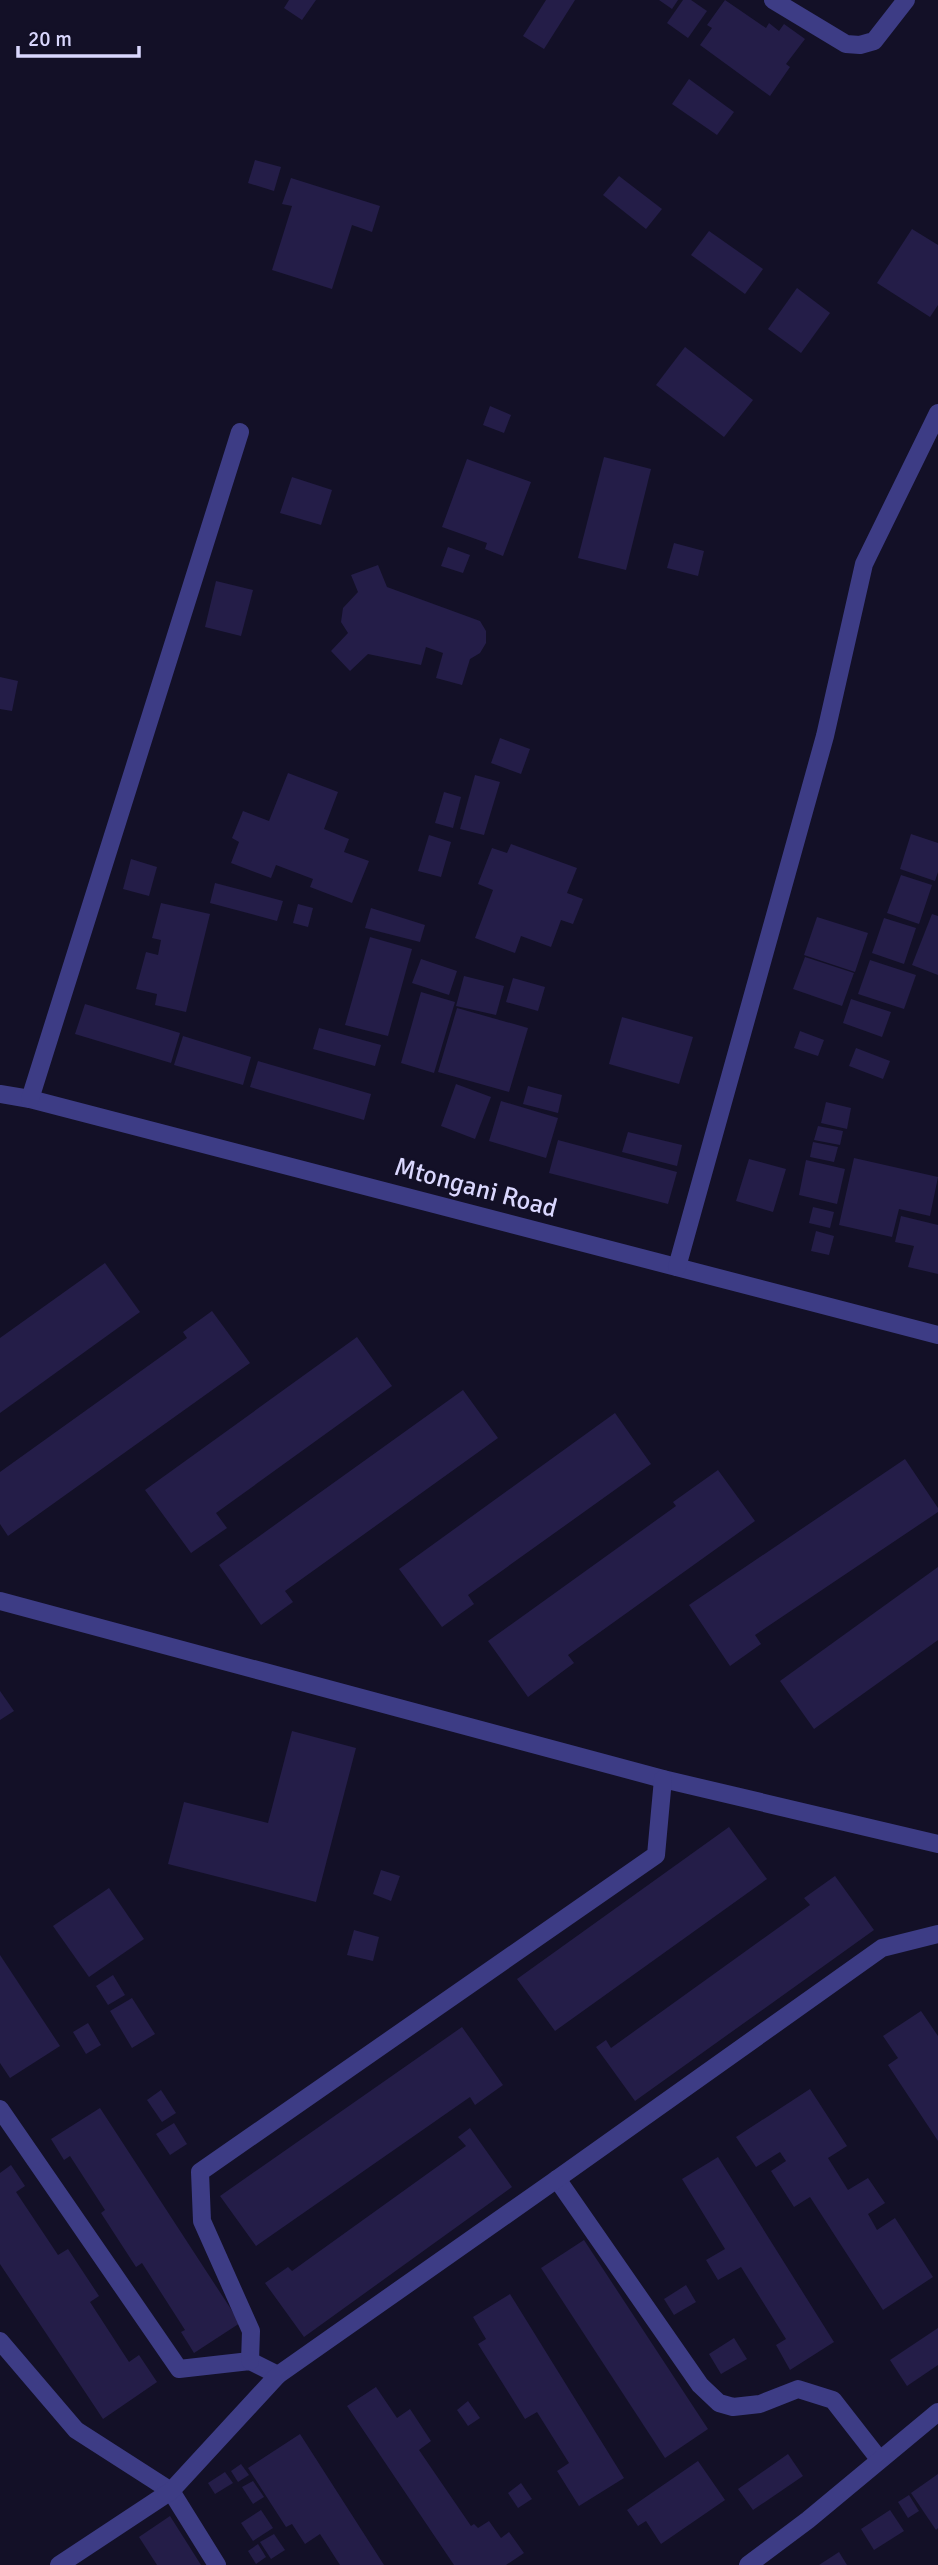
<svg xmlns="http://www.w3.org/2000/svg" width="938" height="2565" viewBox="0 0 938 2565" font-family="Signika,sans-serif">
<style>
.building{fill:#241d48}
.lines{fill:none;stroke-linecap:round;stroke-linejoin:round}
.lane{stroke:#3d3c85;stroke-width:18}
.street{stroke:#3d3c85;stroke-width:18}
.labels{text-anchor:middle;stroke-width:5;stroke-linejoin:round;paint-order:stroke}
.street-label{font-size:26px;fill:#dad7fe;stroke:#131027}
</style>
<rect width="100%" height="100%" fill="#131027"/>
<g class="building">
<polygon points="289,0 316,0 302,20 284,8"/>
<polygon points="546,0 575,0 544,49 523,36"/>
<polygon points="659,0 678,0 672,9"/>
<polygon points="683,0 691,0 707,11 688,38 667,23"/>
<polygon points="725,0 766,28 769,23 779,31 784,24 805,39 786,64 790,67 770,96 700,45 712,28 707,25"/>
<polygon points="689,79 734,112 717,135 672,104"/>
<polygon points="255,160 281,167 274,191 248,183"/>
<polygon points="619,176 662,209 646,229 603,195"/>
<polygon points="291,178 380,206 372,232 352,225 332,289 272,270 292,206 282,204"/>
<polygon points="912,229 938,245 938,305 930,317 877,283"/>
<polygon points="709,231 763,269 745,294 691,255"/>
<polygon points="797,288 830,313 801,353 768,329"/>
<polygon points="685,347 753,400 724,437 656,385"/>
<polygon points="490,406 511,415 504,433 483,425"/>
<polygon points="604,457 651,469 626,570 578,558"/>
<polygon points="467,459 531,482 503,556 485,549 487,543 442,527"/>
<polygon points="292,477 332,490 321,525 280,513"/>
<polygon points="674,543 704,551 698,576 667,568"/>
<polygon points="448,547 470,555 463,573 441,566"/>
<polygon points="378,565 387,587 480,621 486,631 486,643 480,653 470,659 462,685 436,678 443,653 426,647 421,665 368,654 350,671 331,651 348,633 341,622 343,608 358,592 351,575"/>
<polygon points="216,581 253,590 241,636 205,627"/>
<polygon points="0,677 18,681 12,711 0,709"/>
<polygon points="500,738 530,749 521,774 491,763"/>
<polygon points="288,773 338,792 324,829 349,839 344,852 369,861 352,903 310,887 313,879 276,865 271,878 231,863 239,842 232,838 243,811 269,821"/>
<polygon points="475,775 500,782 484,835 460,829"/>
<polygon points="444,792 461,797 453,828 435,823"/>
<polygon points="911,834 938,843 938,872 935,881 900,869"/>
<polygon points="429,835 451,842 441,877 418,871"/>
<polygon points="511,844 577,868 567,893 583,899 573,924 561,920 551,947 521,936 515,953 475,938 493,890 478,884 492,848 507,853"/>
<polygon points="131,859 157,867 149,896 123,889"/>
<polygon points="901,875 932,885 919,924 887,913"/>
<polygon points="215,883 283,901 277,921 210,903"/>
<polygon points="161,903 210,914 186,1012 155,1005 157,994 136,989 146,952 158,955 161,940 152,938"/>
<polygon points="298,904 313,908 308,927 293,923"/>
<polygon points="371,908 425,925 420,942 365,928"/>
<polygon points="932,914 938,916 938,975 912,965"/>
<polygon points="817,917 868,933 855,972 804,955"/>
<polygon points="884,918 916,928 904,964 872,953"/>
<polygon points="370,937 412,949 388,1036 345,1025"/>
<polygon points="805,957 854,973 842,1006 793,989"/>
<polygon points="421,959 457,971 449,995 412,983"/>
<polygon points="870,960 916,975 904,1009 858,994"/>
<polygon points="464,976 504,986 496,1015 456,1006"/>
<polygon points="513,978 545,987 538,1011 506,1002"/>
<polygon points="421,992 455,1002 434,1073 401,1063"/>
<polygon points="851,999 891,1012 882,1037 843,1023"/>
<polygon points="85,1004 180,1033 171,1063 75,1034"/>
<polygon points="457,1008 528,1028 509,1092 438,1072"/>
<polygon points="622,1017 693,1037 679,1084 609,1064"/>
<polygon points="319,1028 381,1045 375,1066 313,1049"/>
<polygon points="800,1031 824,1040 818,1056 794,1048"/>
<polygon points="183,1036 251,1057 243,1085 174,1065"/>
<polygon points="856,1048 890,1061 883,1079 849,1066"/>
<polygon points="258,1061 371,1094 364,1120 250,1087"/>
<polygon points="456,1084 491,1097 475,1139 441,1126"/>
<polygon points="528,1086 562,1095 558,1113 523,1104"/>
<polygon points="501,1101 558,1118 546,1158 489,1141"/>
<polygon points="826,1102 851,1108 847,1129 821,1123"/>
<polygon points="818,1126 843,1131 840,1145 814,1140"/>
<polygon points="628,1132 682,1145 677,1166 622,1152"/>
<polygon points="558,1140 677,1172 668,1204 549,1173"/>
<polygon points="813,1142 838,1147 834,1162 810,1157"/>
<polygon points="854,1158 938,1177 930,1216 899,1209 892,1237 839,1225"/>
<polygon points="749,1159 786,1169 773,1212 736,1201"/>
<polygon points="806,1160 845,1169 837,1204 799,1195"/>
<polygon points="813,1207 834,1212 830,1228 809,1223"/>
<polygon points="901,1216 938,1225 938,1274 908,1267 914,1246 895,1242"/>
<polygon points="816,1231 834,1236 829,1255 811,1251"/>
<polygon points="105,1263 140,1312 0,1413 0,1338"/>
<polygon points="212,1311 250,1363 8,1536 0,1524 0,1472 187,1338 183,1332"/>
<polygon points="357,1337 392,1386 216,1513 227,1528 191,1553 145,1490"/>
<polygon points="463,1390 498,1438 285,1591 293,1602 261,1625 219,1565"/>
<polygon points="615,1413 651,1464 468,1595 474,1604 442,1627 399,1569"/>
<polygon points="905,1459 938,1508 938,1512 755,1635 761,1644 730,1666 689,1605"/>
<polygon points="718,1470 755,1521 568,1655 574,1663 528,1697 488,1641 676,1506 673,1502"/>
<polygon points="938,1567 938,1640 814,1729 780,1681"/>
<polygon points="0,1691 14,1711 0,1720"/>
<polygon points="292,1731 356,1748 316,1902 168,1864 184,1802 268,1823"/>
<polygon points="729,1827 767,1879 555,2031 517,1979"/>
<polygon points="381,1870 400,1876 391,1901 373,1894"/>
<polygon points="835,1876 874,1930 635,2101 596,2047 606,2040 611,2048 810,1905 804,1898"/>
<polygon points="109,1888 144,1939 89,1977 53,1926"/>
<polygon points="354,1930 379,1937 373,1961 347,1955"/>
<polygon points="0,1955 60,2046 10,2078 0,2063"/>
<polygon points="113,1975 125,1995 108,2005 96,1986"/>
<polygon points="132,1998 155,2034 132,2048 110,2011"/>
<polygon points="921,2011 938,2036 938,2141 888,2065 898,2058 883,2036"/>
<polygon points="88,2023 101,2045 86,2054 73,2032"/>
<polygon points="462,2027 503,2085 475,2105 470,2097 256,2246 220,2196"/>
<polygon points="810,2089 847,2146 828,2158 848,2190 868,2178 885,2203 868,2214 877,2230 895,2218 933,2277 883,2310 810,2197 794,2207 771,2171 786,2161 780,2152 756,2167 736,2137"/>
<polygon points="161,2090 176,2113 162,2122 147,2100"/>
<polygon points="100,2108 240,2323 194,2353 181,2332 185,2330 142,2263 136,2267 101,2213 105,2210 70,2156 64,2160 51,2139"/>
<polygon points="174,2123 187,2144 170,2155 156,2134"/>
<polygon points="470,2128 512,2187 304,2337 265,2283 288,2267 292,2271 466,2146 458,2137"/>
<polygon points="718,2157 834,2342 790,2370 776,2345 786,2339 741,2267 718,2280 706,2260 725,2249 682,2179"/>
<polygon points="11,2165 25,2186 16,2192 58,2255 68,2249 99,2296 90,2302 129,2362 139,2355 157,2382 103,2419 0,2264 0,2173"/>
<polygon points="584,2240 708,2429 665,2458 541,2268"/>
<polygon points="686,2285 696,2302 674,2315 664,2299"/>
<polygon points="510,2294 624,2478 579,2506 557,2471 569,2463 537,2412 525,2419 478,2344 486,2339 473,2317"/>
<polygon points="938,2328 938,2365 907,2386 890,2360"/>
<polygon points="734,2338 747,2359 721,2374 709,2354"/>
<polygon points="376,2387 397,2418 410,2409 431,2441 419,2450 471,2526 474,2524 478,2528 489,2521 501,2538 509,2532 524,2553 506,2565 454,2565 347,2406"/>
<polygon points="468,2401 480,2418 468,2426 457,2410"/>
<polygon points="300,2434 384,2565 340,2565 320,2534 305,2544 292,2524 286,2527 248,2468"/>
<polygon points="788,2454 803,2476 753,2510 738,2489"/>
<polygon points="698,2461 725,2500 661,2544 646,2521 638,2526 627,2510"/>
<polygon points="241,2464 249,2475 238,2482 231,2471"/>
<polygon points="225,2472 233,2483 215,2494 208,2483"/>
<polygon points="938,2474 938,2528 936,2530 911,2493"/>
<polygon points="253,2481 264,2497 253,2504 242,2487"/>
<polygon points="521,2483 532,2499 518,2508 508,2493"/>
<polygon points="909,2495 919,2511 908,2518 898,2502"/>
<polygon points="261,2510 273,2528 253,2541 241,2523"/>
<polygon points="890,2510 904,2531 874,2550 861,2529"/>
<polygon points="170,2516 201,2565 157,2565 139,2537"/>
<polygon points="274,2534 285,2550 271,2559 260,2542"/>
<polygon points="258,2544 266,2557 256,2564 248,2551"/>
<polygon points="839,2552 847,2565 819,2565"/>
</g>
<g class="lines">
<g class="lane">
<polyline points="0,1601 663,1779 938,1844"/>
<polyline points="0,2109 179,2369 250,2361 278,2375"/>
<polyline points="557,2179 700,2385 719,2403 733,2407 760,2404 798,2389 833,2400 879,2459"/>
<polyline points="0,2341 76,2430 171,2491 217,2565"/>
<polyline points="59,2565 171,2491 278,2375 557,2179 882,1948 938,1934"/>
</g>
<g class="street">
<polyline points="773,0 846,44 860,45 874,41 906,0"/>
<polyline points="0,1094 30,1099 938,1335"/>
<polyline points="30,1099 240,432"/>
<polyline points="677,1267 825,736 864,564 938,413"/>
<polyline points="250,2361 251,2331 202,2221 200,2172 656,1855 663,1779"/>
<polyline points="748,2565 808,2520 938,2412"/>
</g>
</g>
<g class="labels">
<g class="street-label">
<text transform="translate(476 1187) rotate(15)" y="9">Mtongani Road</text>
</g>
</g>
<path d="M18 46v10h121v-10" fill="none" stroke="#dad7fe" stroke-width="3.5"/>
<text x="28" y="46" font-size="21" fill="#dad7fe" stroke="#131027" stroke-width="5" paint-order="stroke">20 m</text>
</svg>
